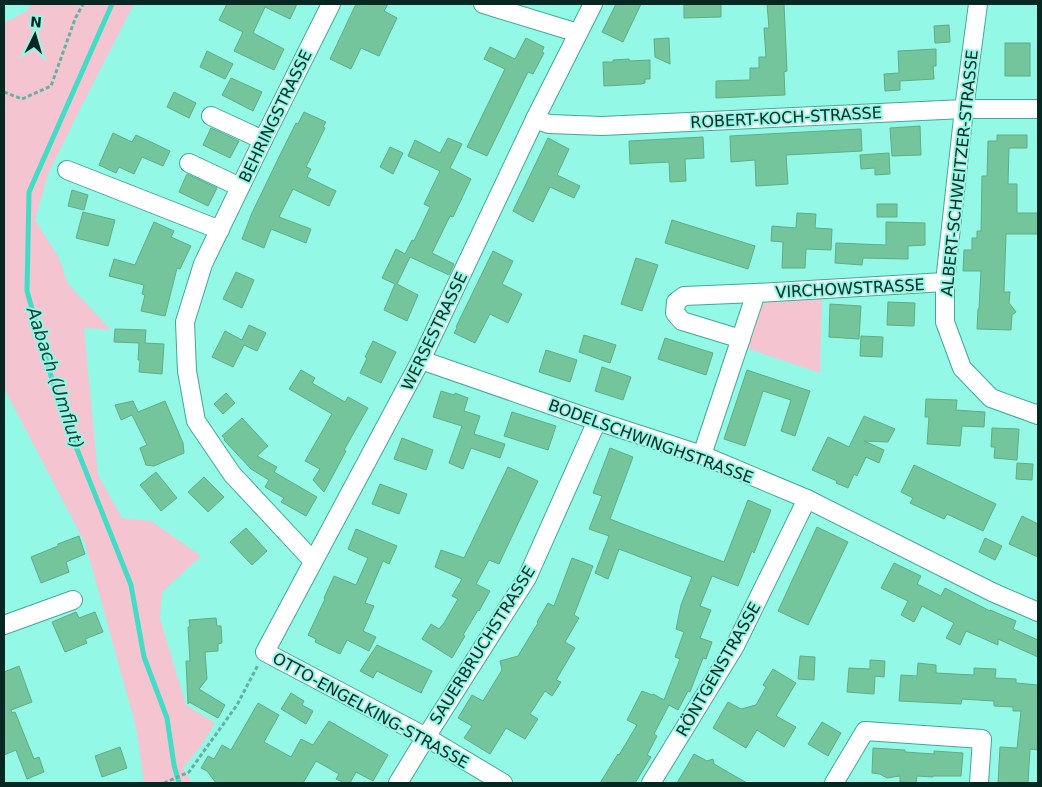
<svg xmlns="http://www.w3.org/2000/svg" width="1042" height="787" viewBox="0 0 1042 787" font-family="'DejaVu Sans',sans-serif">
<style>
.green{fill:#f4c5d1}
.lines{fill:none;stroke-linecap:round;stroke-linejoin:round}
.stream{stroke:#42ddc6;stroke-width:5}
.building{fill:#75c59c;stroke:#5ead86}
.minor-casing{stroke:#41a999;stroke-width:20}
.path{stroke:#63b1a2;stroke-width:3;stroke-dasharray:4 2.5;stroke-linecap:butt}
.minor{stroke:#fff;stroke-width:18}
.labels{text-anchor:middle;stroke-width:4;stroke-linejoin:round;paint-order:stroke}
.street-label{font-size:16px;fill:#062722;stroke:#93f8e5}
.water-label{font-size:18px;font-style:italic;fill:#1d3c36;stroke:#93f8e5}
</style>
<rect width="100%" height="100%" fill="#93f8e5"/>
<g class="green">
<polygon points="31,4 134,4 80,109 48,174 35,220 59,258 68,284 111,330 84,328 98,475 122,518 151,521 201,556 162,592 160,619 186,705 215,723 201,746 183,768 192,783 144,783 136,727 85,543 4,388 4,23 27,11"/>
<polygon points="822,297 820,373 746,348 759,308 770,300"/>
</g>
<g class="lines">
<polyline class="stream" points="112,4 29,192 27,291 59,404 131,585 144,657 167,718 174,765 179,783"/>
</g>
<g class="building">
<polygon points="227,4 297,4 290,19 265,7 253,33 284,49 274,70 234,51 243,32 219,20"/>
<polygon points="356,4 388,4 384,11 397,18 379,56 361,48 351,69 330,59"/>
<polygon points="616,4 641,4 623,42 602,32"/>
<polygon points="684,4 721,4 721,17 684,18"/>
<polygon points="767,4 784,4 787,71 784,72 785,95 716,98 716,81 750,80 750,68 759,68 759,57 766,57 764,28 769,28"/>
<polygon points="949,25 950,42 935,43 934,26"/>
<polygon points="526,38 544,47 542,52 544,53 533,74 528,72 487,156 467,147 505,69 484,59 490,47 515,59"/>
<polygon points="669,38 670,64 655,57 654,39"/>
<rect x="1005" y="43" width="25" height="33"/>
<polygon points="936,49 936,66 933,66 934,79 900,81 900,90 885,91 884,74 899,73 898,51"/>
<polygon points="207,51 233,64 225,79 200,67"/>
<polygon points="629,59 630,61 650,60 650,79 645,79 645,83 641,84 604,86 603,62 613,62 613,60"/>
<polygon points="231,78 262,92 253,111 222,95"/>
<polygon points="174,92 196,103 189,118 167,107"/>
<polygon points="304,112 326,122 323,127 325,128 306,167 311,169 307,177 336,191 329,206 293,189 279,217 311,229 306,243 271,229 264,248 242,239 252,213 280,155 296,123 298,124"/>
<polygon points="920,126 921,155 892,156 890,128"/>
<polygon points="211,128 239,141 230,158 203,145"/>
<polygon points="861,129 862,151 786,155 788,184 756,186 755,160 731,162 730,136"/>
<polygon points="113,133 132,142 136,135 170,151 163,166 142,157 134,174 119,167 116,173 99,165"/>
<polygon points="997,135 1027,135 1027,148 1009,148 1008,184 1017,184 1017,213 1038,213 1038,234 1006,234 1004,292 1010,292 1009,303 1016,312 1012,315 1011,330 977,329 978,309 979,309 981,271 963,271 964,250 972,250 972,238 977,238 977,231 981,231 982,176 987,176 988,141 997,141"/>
<polygon points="703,137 704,158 685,159 686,181 670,182 669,162 630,164 629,141"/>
<polygon points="448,138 462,144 450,168 471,179 453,217 450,216 432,253 454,264 449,275 410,257 397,284 418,295 407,321 384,310 395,284 382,278 396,249 405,254 412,240 414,241 430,207 424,204 440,171 408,156 415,140 440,153"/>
<polygon points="548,138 569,149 557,175 580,186 574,198 550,187 533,222 513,211"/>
<polygon points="390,147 403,153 393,174 380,167"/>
<polygon points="889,153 890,174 875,175 875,168 861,169 860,155"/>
<polygon points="187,174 217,188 208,206 179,192"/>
<polygon points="72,190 88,195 84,210 68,206"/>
<rect x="877" y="204" width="20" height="13"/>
<polygon points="83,212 115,220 108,246 76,238"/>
<polygon points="797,213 816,214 815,228 832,229 831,250 806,249 805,268 782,268 783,242 771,241 772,226 796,228"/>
<polygon points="672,220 755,246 748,269 665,243"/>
<polygon points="154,222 174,231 171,237 191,246 180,269 177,268 165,316 141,311 145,295 142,294 144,285 109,276 114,259 135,265"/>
<polygon points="886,222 925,223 925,245 908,246 908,259 863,258 862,265 835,263 836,243 886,245"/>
<polygon points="493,251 513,261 502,284 522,294 508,323 490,314 475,343 454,333 457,328 456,327"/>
<polygon points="636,258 658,265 642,311 621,304"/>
<polygon points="236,272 254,280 242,308 223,299"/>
<polygon points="888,302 915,303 914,326 887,325"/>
<polygon points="830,304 861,306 859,339 829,337"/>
<polygon points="249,325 266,333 257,351 244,345 233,367 212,357 225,331 242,340"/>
<polygon points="115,329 146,330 145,343 164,344 162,374 139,372 140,360 138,360 139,343 114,342"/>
<polygon points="584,335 616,345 610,363 579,352"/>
<polygon points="861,336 883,337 882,357 860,356"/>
<polygon points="665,338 713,353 706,375 658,359"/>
<polygon points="373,341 396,352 381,383 360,373 367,358 365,357"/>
<polygon points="546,350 577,360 570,382 539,372"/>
<polygon points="602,367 631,377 623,400 595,391"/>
<polygon points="301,370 315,378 312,383 345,402 348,397 368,408 344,450 346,451 324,492 313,480 320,469 305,461 332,414 289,389"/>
<polygon points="747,370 810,391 795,436 781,431 791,400 763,391 745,446 724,439"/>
<polygon points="441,391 454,395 455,393 468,398 464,411 480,416 474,434 505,444 500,458 471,448 463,469 449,463 462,426 433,417"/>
<polygon points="226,393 235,403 223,414 214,404"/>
<polygon points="926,399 957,400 956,410 985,412 984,427 962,426 960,446 927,444 929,417 925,417"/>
<polygon points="133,401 138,412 165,401 183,443 184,453 154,466 146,465 140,448 147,445 132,415 121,420 115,405"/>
<polygon points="512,412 556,426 548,450 504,436"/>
<polygon points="864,416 895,429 888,442 864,441 884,450 879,463 866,457 857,476 854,474 848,488 836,483 837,481 812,470 828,437 849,447"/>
<polygon points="242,418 268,446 257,456 277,467 274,472 317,497 306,516 281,502 284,498 265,487 269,480 251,469 224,440 225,439 222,436"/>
<polygon points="992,428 1019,429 1017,460 994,458 995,447 991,447"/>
<polygon points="402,438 433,450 426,470 394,459"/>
<polygon points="610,448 633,457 610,519 646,533 724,562 748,500 771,510 754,553 752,551 738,586 712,576 700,606 711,610 700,638 712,642 706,659 703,658 690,692 688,691 678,710 669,705 654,734 657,736 647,755 651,757 635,783 600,783 618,754 619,755 637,725 627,720 642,691 652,695 653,694 664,700 680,659 675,657 684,632 676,629 681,605 692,577 619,549 608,579 595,573 609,536 589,529 602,496 593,493"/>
<polygon points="1017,463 1033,464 1032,480 1016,479"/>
<polygon points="914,465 996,504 983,531 947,514 944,519 910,503 913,498 901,492"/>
<polygon points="508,467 538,481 499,564 489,560 476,584 490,591 479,611 478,610 463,635 465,636 452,658 422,639 431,624 439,629 444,623 458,599 452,596 462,579 435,567 441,550 464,558"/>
<polygon points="156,472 177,498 161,511 140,485"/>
<polygon points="204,477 224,497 208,512 188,492"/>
<polygon points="380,484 407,494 399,514 372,504"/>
<polygon points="1022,516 1038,524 1038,557 1009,544"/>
<polygon points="817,527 848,542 808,625 778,611"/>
<polygon points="246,528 267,551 252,565 230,542"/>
<polygon points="356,529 397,546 389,564 383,561 365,603 374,606 363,631 376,637 369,651 347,640 340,654 315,642 316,639 308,635 325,599 324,598 334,576 356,585 368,558 348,549"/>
<polygon points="79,536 85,554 66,562 69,572 41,583 31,557 58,546 58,544"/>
<polygon points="985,538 1002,546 995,560 979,552"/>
<polygon points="572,558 593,566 574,615 579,618 565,642 575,648 556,680 561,682 552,696 545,691 530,714 538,719 525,739 506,728 490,754 464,738 472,726 458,718 472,695 483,701 502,670 500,661 518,656 538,623 537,622 548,603 554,606"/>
<polygon points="894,563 921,576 917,584 941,596 945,588 990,611 990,610 1016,621 1013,629 1038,640 1038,657 998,639 998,645 966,631 960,645 946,638 954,623 922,606 914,622 901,615 908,601 881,588"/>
<polygon points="76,612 79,618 95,612 103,632 85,639 87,643 65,652 52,622"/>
<polygon points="216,618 217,626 221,626 222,643 218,644 218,651 205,652 207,679 199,689 225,705 218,718 189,702 188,704 186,661 190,661 188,627 190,627 189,620"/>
<polygon points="377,645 432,671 421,693 377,671 373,678 360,671"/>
<polygon points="800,656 815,657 814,680 798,679"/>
<polygon points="870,660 885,661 884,677 875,676 874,694 847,692 849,668 870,669"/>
<polygon points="918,663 936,665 936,673 974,675 974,668 996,669 995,678 1016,679 1016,683 1038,685 1038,750 1030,749 1028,783 998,783 1000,747 1017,748 1021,711 1013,711 1013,707 994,706 994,701 962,699 961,704 899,701 901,675 917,676"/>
<polygon points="19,666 32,702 11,710 12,713 15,712 34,759 39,757 44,772 27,779 16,750 4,755 4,672"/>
<polygon points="773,669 796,683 776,716 796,727 784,747 757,730 746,748 713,728 728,702 741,709 756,705 766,687 763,685"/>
<polygon points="291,693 304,701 302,705 313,711 306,724 281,709"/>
<polygon points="258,703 279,715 264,742 291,757 301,739 313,745 329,721 388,755 373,781 356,772 350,783 345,783 336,779 339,774 316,761 303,783 216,783 207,771 201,768 208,756 214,759 222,745 231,750"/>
<polygon points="822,722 841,733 828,756 808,744"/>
<polygon points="120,747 127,768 102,777 95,756"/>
<polygon points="873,748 905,750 905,752 934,754 934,751 963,753 961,776 933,776 933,777 917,776 916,783 900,782 900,776 887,778 880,774 872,773"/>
<polygon points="694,754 707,761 713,759 714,764 747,783 677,783"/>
</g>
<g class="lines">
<g class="minor-casing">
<g id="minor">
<polyline points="483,4 578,33"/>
<polyline points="978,4 964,109 945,282 945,322 962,368 991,398 1038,415"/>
<polyline points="211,116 263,140"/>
<polyline points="535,119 549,124 602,126 964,109 1038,109"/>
<polyline points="189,163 240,187"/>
<polyline points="67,170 220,230"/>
<polyline points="741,339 682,321 675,313 676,302 684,296 756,293"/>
<polyline points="421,360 597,421 702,455 807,499 992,592 1038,612"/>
<polyline points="702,455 756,293 945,282"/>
<polyline points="313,561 232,474 196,421 187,371 185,322 203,264 263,140 331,4"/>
<polyline points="4,625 73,600"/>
<polyline points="398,783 426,737 527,578 597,421"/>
<polyline points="503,783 426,737 265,652 421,360 535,119 593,4"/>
<polyline points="651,783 735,646 807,499"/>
<polyline points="834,783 865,731 982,739 979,783"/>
</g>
</g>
<g class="path">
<polyline points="4,92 22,99 51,86 75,19 83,4"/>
<polyline points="164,783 189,772 237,705 258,665"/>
</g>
<use href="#minor" class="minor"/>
</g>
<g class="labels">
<g class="street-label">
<text transform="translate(275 116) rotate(-64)" y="6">BEHRINGSTRASSE</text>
<text transform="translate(786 117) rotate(-3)" y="6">ROBERT-KOCH-STRASSE</text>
<text transform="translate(959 173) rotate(-84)" y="6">ALBERT-SCHWEITZER-STRASSE</text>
<text transform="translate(850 288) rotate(-3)" y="6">VIRCHOWSTRASSE</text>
<text transform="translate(434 331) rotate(-64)" y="6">WERSESTRASSE</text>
<text transform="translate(651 441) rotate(20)" y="6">BODELSCHWINGHSTRASSE</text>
<text transform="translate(482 645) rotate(-58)" y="6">SAUERBRUCHSTRASSE</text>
<text transform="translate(718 669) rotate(-60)" y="6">RÖNTGENSTRASSE</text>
<text transform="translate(371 710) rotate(29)" y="6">OTTO-ENGELKING-STRASSE</text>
</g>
<g class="water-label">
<text transform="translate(55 378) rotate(72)" y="6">Aabach (Umflut)</text>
</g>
</g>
<rect width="1042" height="787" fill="none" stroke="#062722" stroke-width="10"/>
<g transform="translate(35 35) rotate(5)" stroke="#93f8e5" stroke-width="4" paint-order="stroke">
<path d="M0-4L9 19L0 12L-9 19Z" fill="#062722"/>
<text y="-8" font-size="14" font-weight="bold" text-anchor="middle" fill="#062722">N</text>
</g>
</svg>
